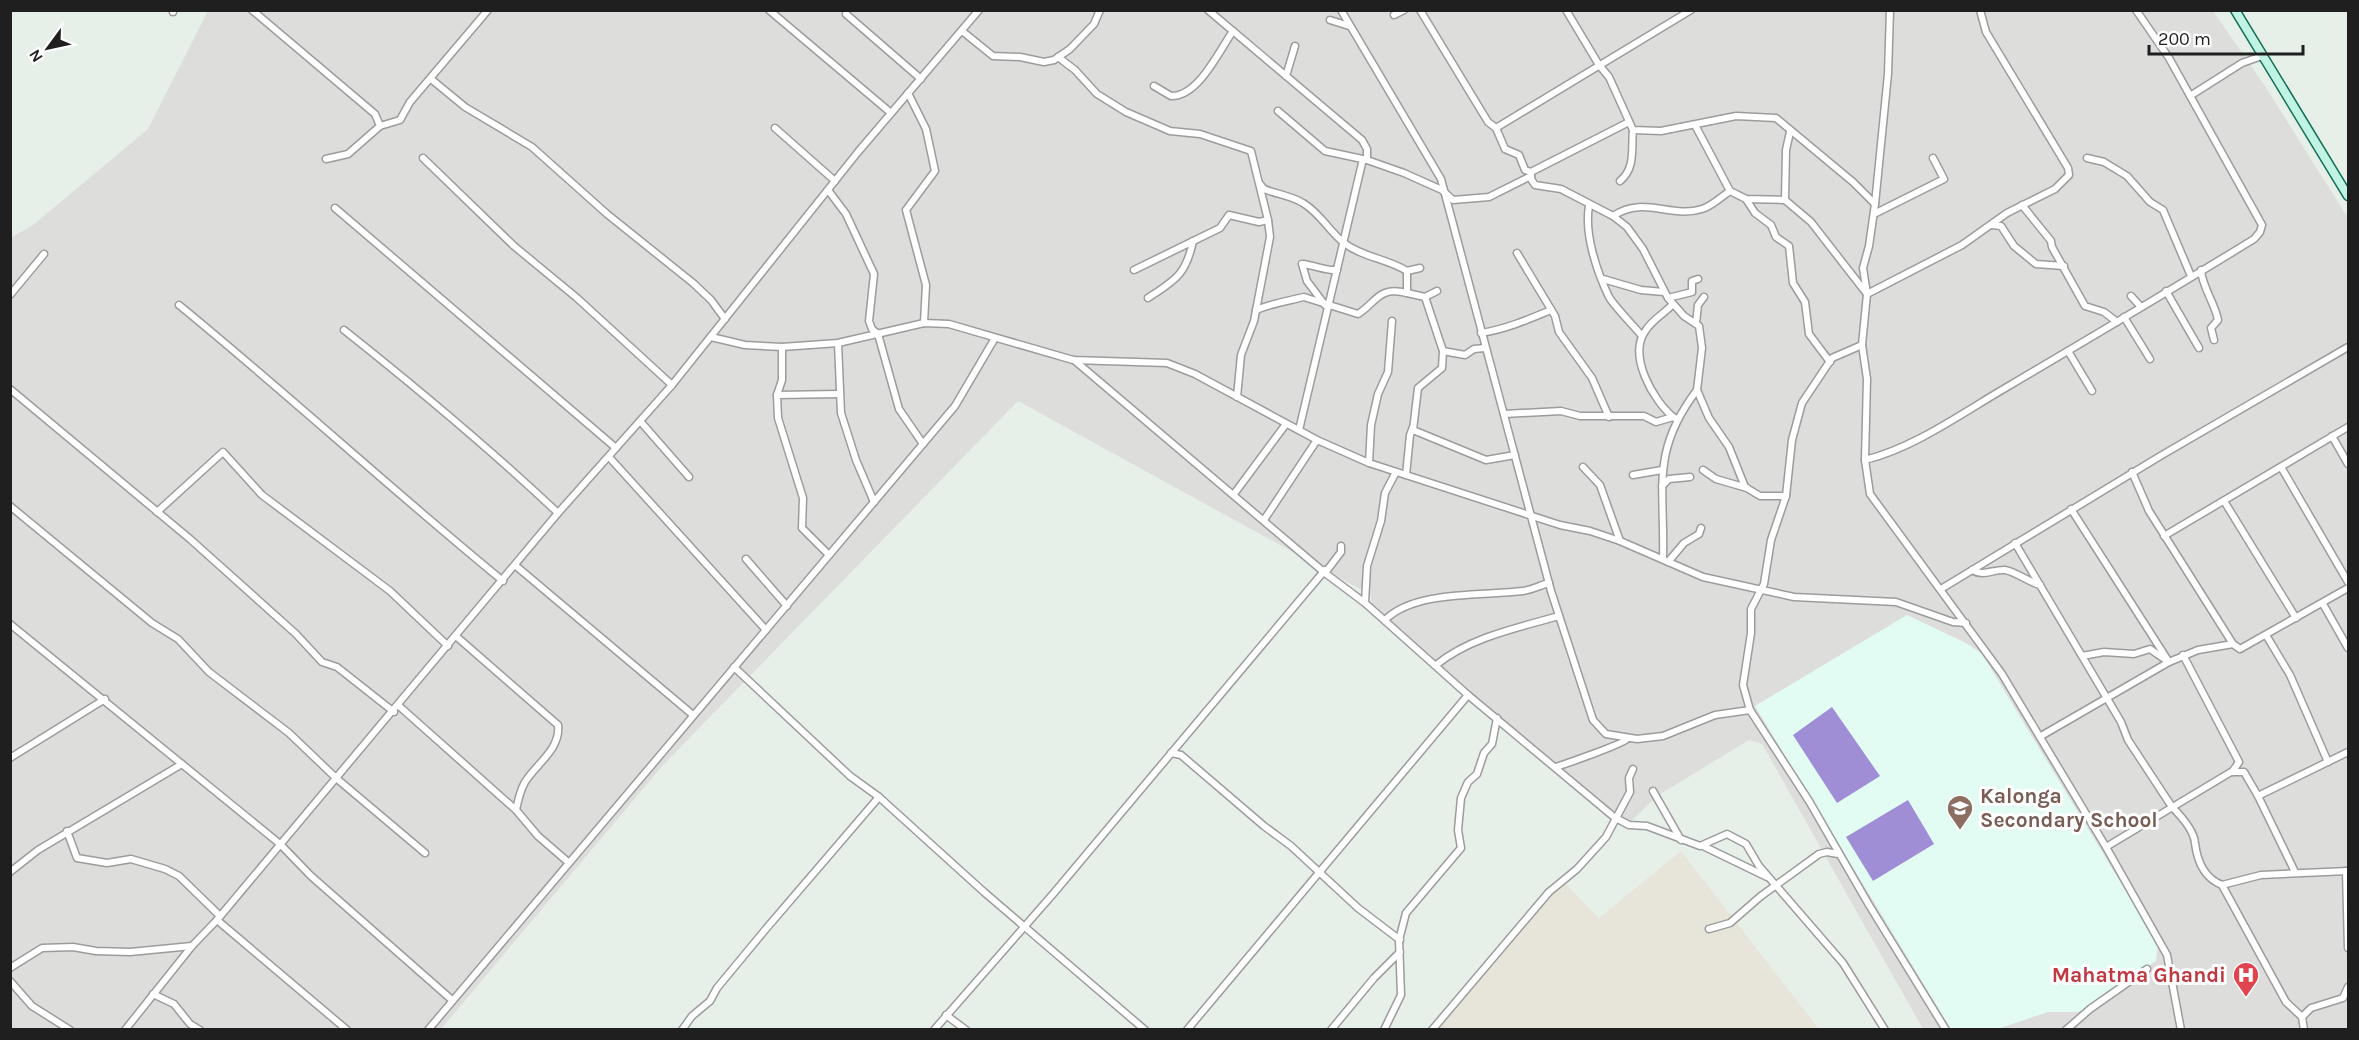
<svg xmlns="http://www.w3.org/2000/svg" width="2359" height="1040" viewBox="0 0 2359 1040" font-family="Karla,sans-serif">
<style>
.residential{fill:#dddddc}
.industrial{fill:#e7e5d9}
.education{fill:#e3fcf3}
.pitch{fill:#9f8dd6}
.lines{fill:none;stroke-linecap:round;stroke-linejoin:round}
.street-casing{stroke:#9c9c9c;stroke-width:9}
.secondary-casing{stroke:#106d55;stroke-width:11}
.street{stroke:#fff;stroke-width:6}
.secondary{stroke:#c0f3e4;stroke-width:8}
.labels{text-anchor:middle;stroke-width:6;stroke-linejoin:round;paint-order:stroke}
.education-label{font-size:21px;font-weight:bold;fill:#785e54;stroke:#fff;text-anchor:start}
.health-label{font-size:21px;font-weight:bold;fill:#be3a42;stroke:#fff;text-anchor:end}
</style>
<rect width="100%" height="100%" fill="#e7efe9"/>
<polygon class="residential" points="208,11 2213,11 2265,86 2348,218 2348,1029 1923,1029 1762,744 1749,740 1657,796 1626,826 1604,814 1372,611 1371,595 1018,401 663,765 441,1029 11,1029 10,238 33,225 148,129"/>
<polygon class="industrial" points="1681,851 1819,1029 1432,1030 1563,881 1599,918"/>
<polygon class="education" points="1907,615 1966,643 1982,654 2158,944 2156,961 2079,1012 2048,1012 1997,1029 1951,1029 1755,706"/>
<g class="pitch">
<polygon points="1832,707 1880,776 1837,803 1793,735"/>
<polygon points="1908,800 1934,844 1873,881 1846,837"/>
</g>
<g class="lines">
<g class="street-casing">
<g id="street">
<polyline points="173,10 173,12"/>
<polyline points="252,10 375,114 380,126"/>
<polyline points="769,10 891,113"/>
<polyline points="1208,10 1362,140 1367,149 1367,160"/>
<polyline points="1341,10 1441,179 1551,591 1593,720 1606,734 1637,739 1663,736 1715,715 1750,710 1809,801 1869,905 1946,1030"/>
<polyline points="1420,10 1488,122 1496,128 1691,10"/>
<polyline points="1566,10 1599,65 1609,77 1633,130 1661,131 1736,116 1776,118 1853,182 1875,204"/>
<polyline points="1890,10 1888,74 1875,204 1869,246 1863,268 1867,294 1862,345 1867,379 1865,460 1870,494 2002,674 2106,847 2167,955 2181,1030"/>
<polyline points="846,14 921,79"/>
<polyline points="1394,15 1404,10"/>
<polyline points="1330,20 1349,26"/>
<polyline points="962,31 993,56 1020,57 1044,62 1054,60 1070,49 1094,24 1100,10"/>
<polyline points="1058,57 1075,70 1097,94 1126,112 1170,131 1200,134 1251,151 1268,220 1270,237 1254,321 1241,355 1237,397"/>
<polyline points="1286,76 1295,46"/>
<polyline points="431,79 465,107 532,147 607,214 693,283 711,300 725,319"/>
<path d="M 1154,86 L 1171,96 C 1198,97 1219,51 1233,31"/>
<polyline points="908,93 926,129 935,171 906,210 926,285 924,323"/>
<polyline points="2190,96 2242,63 2262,56"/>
<polyline points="1278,111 1325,151 1367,160 1404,173 1442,190 1453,200 1489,197 1531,176"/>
<polyline points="1695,125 1730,191 1746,199 1785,200"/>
<polyline points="775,128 835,181"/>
<polyline points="1496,128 1505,149 1519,155 1525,170 1531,172"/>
<polyline points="1790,132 1786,150 1785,200 1811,222 1867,294 1962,245 2007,213 2055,189 2069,175 2068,168 1986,32 1980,10"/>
<polyline points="423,158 514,246 577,298 672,385"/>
<polyline points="2087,158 2104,162 2127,176 2150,202 2163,210 2191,276"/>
<polyline points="326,159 348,154 380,126 400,120 410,102 488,10"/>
<polyline points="1531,172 1531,179 1535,185 1561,189 1613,216 1627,227 1643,249 1668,298 1684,316 1699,326 1702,348 1697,390 1709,418 1729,447 1745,487 1760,496 1786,496"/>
<polyline points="1531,172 1627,123"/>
<path d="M 1620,181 C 1636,168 1631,148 1633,130"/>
<path d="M 1260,184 L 1264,189 C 1276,194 1292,196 1303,203 C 1320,213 1329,231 1344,243 C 1362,257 1388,259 1407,271 L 1420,268"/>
<polyline points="828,190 846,214 874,274 869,321 872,329 878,334 899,409 923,444"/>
<polyline points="1746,199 1755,213 1771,225 1776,237 1789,246 1793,283 1805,302 1809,334 1830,362"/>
<polyline points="2022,205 2051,241 2052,247 2085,306 2104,312 2117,322"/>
<path d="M 1589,206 C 1584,234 1597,272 1609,297 C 1614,306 1634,326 1642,336"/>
<polyline points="335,208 616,448"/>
<polyline points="1874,214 1944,179 1933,158"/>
<path d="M 1613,216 C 1644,195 1671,219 1702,209 C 1712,206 1721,197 1730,191"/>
<polyline points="1992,225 2001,226 2014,246 2036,264 2064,266"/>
<polyline points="1517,253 1555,316 1559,332 1592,378 1609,417"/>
<polyline points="1134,270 1220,228 1229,215 1259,222 1268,220"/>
<path d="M 2201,270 C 2202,287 2215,303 2218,320 L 2211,328 L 2214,340"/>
<polyline points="1603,279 1641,290 1664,292"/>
<polyline points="2166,291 2199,348"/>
<polyline points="1407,293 1425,297 1443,351"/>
<polyline points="10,295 44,254"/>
<polyline points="2131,296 2141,307"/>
<polyline points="1425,297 1437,291"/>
<path d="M 1148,298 C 1175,280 1186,275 1193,241"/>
<polyline points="1668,298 1692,292 1692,281 1698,279"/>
<path d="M 179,305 C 289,395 393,491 503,581"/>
<path d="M 1325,305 L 1307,281 L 1302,264 C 1314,265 1326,271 1337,270"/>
<path d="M 1256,310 C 1273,303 1288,301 1304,297 L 1358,314 C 1377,302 1378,286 1407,293 L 1407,271"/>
<polyline points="2124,317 2150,359"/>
<polyline points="1696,323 1698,305 1704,297"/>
<path d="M 344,330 C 417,388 490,449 558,513"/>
<path d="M 1481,333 C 1506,329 1527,320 1551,310"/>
<polyline points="711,337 745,345 782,347 838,343 924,323 949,324 1073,360 1167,363 1195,374 1317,440 1369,463 1560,525 1590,531 1620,541 1703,577 1794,597 1896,602 1953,622 1966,623"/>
<polyline points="838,343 841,413 856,460 874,502"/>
<polyline points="782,347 782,380 777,395 778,418 803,498 802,528 829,555"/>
<polyline points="1485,348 1474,349 1465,355 1443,351 1442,368 1418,388 1413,430 1486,460 1515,455"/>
<polyline points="2068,351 2092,391"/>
<polyline points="1074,360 1325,573 1365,603 1468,695 1614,817 1629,825 1647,826 1700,846 1727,834 1746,844 1759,866 1843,963 1885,1030"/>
<polyline points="10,389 190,539 296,634 322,662 337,667 394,712"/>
<polyline points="777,395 839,394"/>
<polyline points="1504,414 1561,411 1580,416 1644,416 1656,422 1673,417 1677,419"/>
<path d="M 1673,417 C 1653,400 1627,355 1646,330 C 1652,320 1665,313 1673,304"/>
<polyline points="640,421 689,477"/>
<polyline points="1299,430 1363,159"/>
<polyline points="2332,436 2348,464"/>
<polyline points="609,457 766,630"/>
<path d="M 1865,460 C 1916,447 1962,413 2007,387 C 2090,338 2173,289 2254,239 L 2260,232 L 2262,225 L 2169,58 L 2136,10"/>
<polyline points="1369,463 1371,425 1378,394 1388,372 1392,321"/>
<polyline points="1583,467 1600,485 1620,541"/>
<polyline points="2281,467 2348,582"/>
<polyline points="1703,470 1716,479 1747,488"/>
<polyline points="2132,472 2149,511 2233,644 2240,649 2348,588"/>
<polyline points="1406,475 1410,435 1413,427"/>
<polyline points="1633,475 1662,470"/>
<polyline points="1662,486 1669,479 1690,477"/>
<polyline points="1234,494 1286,424"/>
<polyline points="2224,501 2296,618"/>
<polyline points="10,506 152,623 178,639 209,672 289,733 336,778 425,853"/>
<polyline points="157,512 223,452 262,495 390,591 448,646"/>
<polyline points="1264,520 1317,440"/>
<polyline points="2164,536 2348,427"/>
<path d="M 2015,543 L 2121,722 L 2128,740 L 2172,807 C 2180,815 2194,831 2195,843 C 2197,860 2204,878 2222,885"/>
<polyline points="746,559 787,606"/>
<path d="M 1663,559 C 1665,488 1650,452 1697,390"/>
<polyline points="1668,562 1684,543 1699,534 1701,528"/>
<polyline points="516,566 693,715"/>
<path d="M 1972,570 C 1984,577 1993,569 2005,570 C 2014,571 2029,582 2040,585"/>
<polyline points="1325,573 1341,552 1341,546"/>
<polyline points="1941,589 2162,455 2348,347"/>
<polyline points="1365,603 1367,566 1381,521 1385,493 1396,472"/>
<polyline points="2323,604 2348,648"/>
<path d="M 1385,620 C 1415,590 1483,596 1523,591 C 1531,590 1541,585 1549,583"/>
<polyline points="10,624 280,844 311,876 452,1000"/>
<polyline points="2266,635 2290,675 2328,762"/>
<path d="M 457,637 L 558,725 C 561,749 536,764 525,782 C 520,791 518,800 516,810"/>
<polyline points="2183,655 2239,762 2232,772"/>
<polyline points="2082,656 2104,652 2134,654 2150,649 2169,662 2198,650 2233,644"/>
<path d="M 1436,665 C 1471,637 1517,628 1559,616"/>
<polyline points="734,667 850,776 879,797 984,892 1145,1030"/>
<polyline points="399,706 516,810 538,836 568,862"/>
<polyline points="1750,710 1743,685 1751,633 1751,609 1764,584 1771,540 1786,496 1792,440 1802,403 1832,358 1862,345"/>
<polyline points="2041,736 2169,662 2071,509"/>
<polyline points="1171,753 1181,755 1264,826 1291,846 1358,908 1400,940"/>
<polyline points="10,758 105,699"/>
<path d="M 1556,767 C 1565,764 1623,744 1627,739"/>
<polyline points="1653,791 1681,840"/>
<polyline points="67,831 77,858 107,863 131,859 165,869 179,876 220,916"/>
<polyline points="1703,846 1767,877"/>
<polyline points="2106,847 2231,772 2244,772 2258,796"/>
<polyline points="2346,871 2348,948"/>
<polyline points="10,872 38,850 182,764"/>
<polyline points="2295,872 2258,796 2348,752"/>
<polyline points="217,920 347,1030"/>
<polyline points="1709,929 1730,923 1761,896 1819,854 1827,852 1838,854"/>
<polyline points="10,968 42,948 73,947 96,951 130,952 192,946"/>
<polyline points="10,981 32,1006 70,1030"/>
<polyline points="153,994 174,1004 190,1024 200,1030"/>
<polyline points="946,1015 966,1030"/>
<polyline points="2302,1017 2311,1008 2343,998 2348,987"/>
<polyline points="125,1030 192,946 217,920 558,513 672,385 858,152 979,10"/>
<polyline points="428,1030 955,406 995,338"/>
<polyline points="682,1030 692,1016 710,1001 717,988 765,930 879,797"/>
<polyline points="934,1030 1053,894 1325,570"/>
<polyline points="1187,1030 1468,695"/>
<polyline points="1331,1030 1374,978 1400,952"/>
<polyline points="1384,1030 1401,995 1399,940 1406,913 1461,848 1458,830 1461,798 1468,782 1477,774 1484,753 1492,744 1497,718"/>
<polyline points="1432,1030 1549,892 1577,869 1606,837 1630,792 1629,778 1633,769"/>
<polyline points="2066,1030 2090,1009 2147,969"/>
<polyline points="2304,1030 2302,1017 2286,1002 2222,885 2261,875 2348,871"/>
</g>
</g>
<g class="secondary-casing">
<polyline id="secondary" points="2235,10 2348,196"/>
</g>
<use href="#street" class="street"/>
<use href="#secondary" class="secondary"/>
</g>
<defs>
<g id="school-pin" transform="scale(1.35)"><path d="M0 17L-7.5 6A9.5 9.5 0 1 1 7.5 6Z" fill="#8d6e63" stroke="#fff"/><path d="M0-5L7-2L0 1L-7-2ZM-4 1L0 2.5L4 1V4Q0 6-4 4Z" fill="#fff"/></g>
<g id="hospital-pin" transform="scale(1.35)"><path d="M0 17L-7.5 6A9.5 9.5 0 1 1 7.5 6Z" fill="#e0444e" stroke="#fff"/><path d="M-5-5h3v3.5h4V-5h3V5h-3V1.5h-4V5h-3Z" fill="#fff"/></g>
</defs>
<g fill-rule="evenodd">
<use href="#school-pin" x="1960" y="808"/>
<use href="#hospital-pin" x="2246" y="975"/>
</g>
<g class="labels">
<g class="education-label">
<text x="1980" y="803">Kalonga<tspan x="1980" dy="24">Secondary School</tspan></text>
</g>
<g class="health-label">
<text x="2226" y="982">Mahatma Ghandi</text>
</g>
</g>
<rect width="2359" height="1040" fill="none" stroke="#1f1f1f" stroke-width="24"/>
<g transform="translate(48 48) rotate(237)" stroke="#ffffff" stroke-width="4.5" paint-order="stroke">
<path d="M0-4.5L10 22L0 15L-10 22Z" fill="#1f1f1f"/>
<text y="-9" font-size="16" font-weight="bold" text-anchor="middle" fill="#1f1f1f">N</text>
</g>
<path d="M2149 45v9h154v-9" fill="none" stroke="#1f1f1f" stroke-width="3"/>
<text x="2158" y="45" font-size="18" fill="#1f1f1f" stroke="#ffffff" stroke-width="4.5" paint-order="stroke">200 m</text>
</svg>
